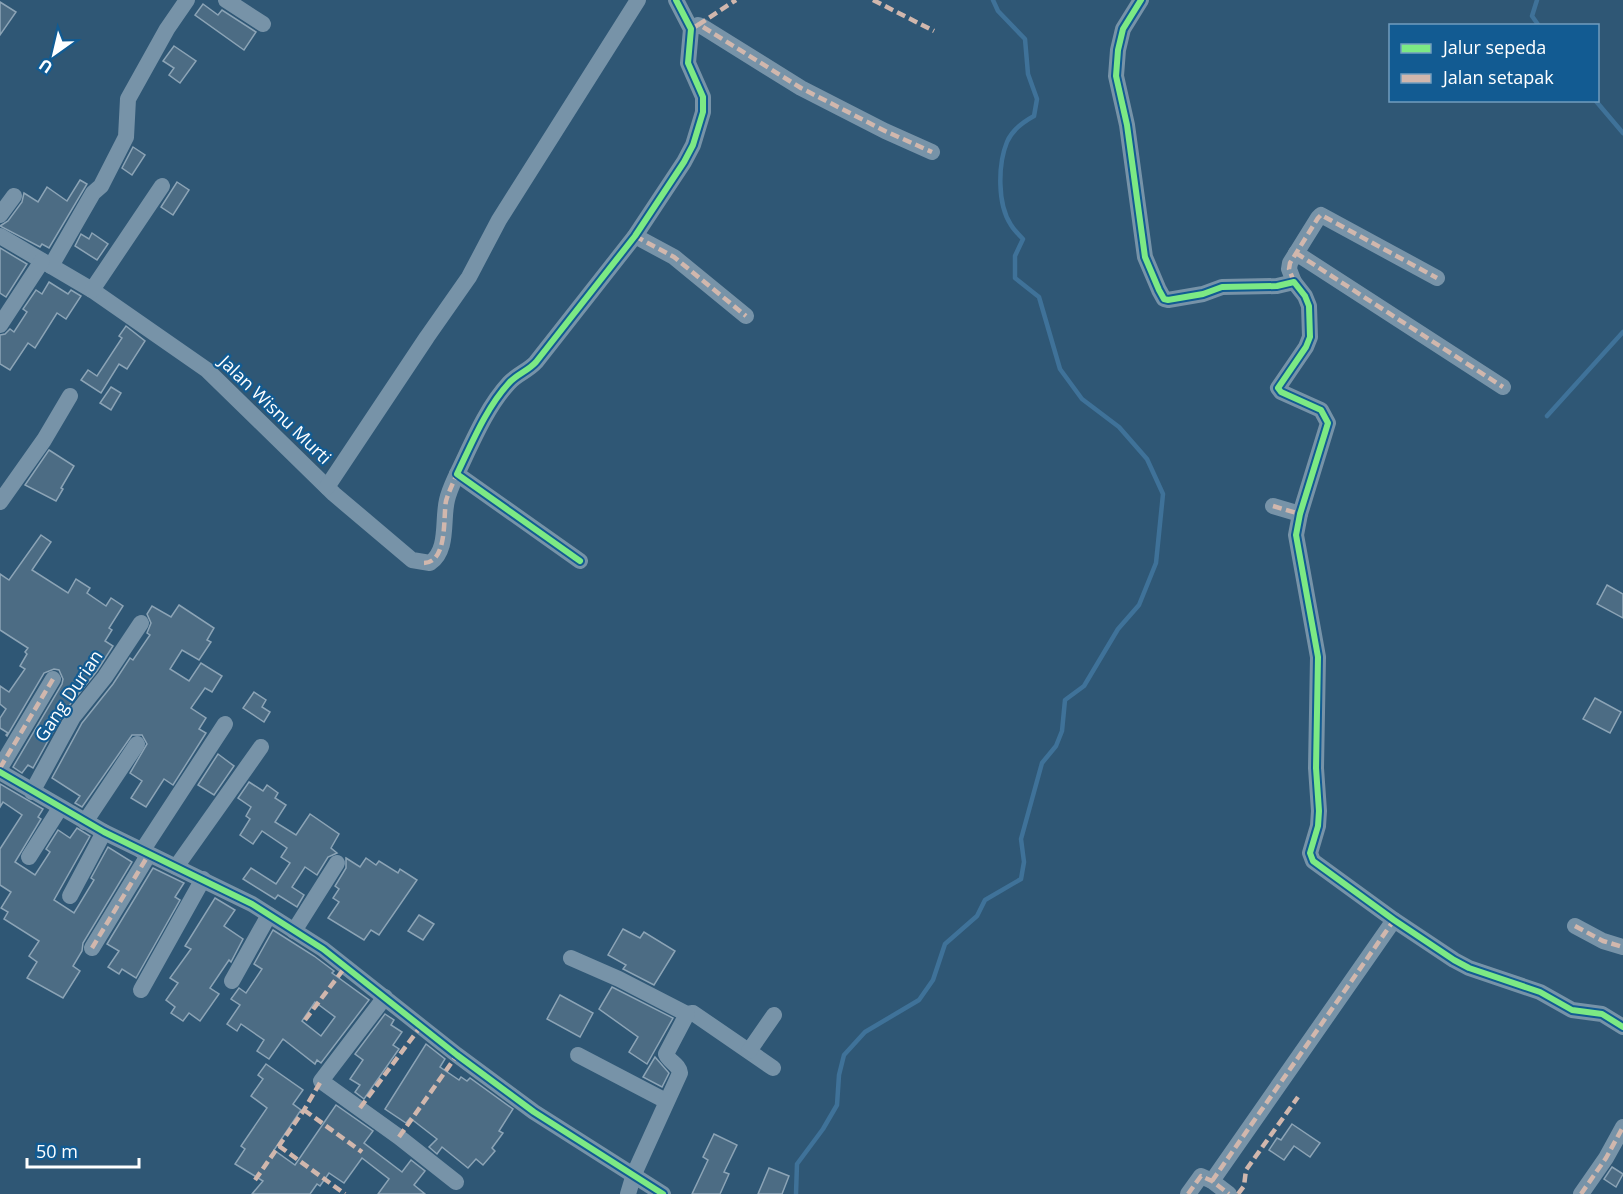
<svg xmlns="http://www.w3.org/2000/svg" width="1623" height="1194" viewBox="0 0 1623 1194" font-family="'Open Sans',sans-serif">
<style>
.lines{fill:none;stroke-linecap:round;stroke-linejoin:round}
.stream{stroke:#3f7299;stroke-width:4.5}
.building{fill:#4c6c84;stroke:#8ca4b6;stroke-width:1.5;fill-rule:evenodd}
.minor{stroke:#7793a8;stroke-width:16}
.quiet{stroke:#d1b7ad;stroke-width:4.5;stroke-dasharray:9 4.5;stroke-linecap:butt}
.cycleway-casing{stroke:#125b92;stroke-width:10}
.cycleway{stroke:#7ce984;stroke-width:6}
.labels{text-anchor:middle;stroke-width:4.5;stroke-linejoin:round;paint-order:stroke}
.street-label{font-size:18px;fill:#fff;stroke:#125b92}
</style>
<rect width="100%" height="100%" fill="#2f5775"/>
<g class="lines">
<g class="stream">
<polyline points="1537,0 1532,16 1539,26"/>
<polyline points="1595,100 1623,133"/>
<polyline points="1547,416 1623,332"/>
<path d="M 796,1194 L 797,1164 L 823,1129 L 837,1105 L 839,1075 L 844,1055 L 865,1032 L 919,1000 L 933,980 L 945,944 L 977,916 L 985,900 L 1021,879 L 1024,862 L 1021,839 L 1042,763 L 1056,746 L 1062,731 L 1065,700 L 1084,686 L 1118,629 L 1139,605 L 1156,563 L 1163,494 L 1147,459 L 1119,427 L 1082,399 L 1060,369 L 1039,297 L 1015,278 L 1015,256 L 1023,239 C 1019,235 1014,230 1011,225 C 997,204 998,164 1007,142 C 1012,130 1023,122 1034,116 L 1037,99 L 1028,74 L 1025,39 L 998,11 L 993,0"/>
</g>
</g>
<g class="building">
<polygon points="0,2 16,12 0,35"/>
<polygon points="203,4 218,15 222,10 256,32 244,50 195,15"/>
<polygon points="174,46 196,61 180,83 169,75 174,68 163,61"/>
<polygon points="133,147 145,155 132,175 122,168"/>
<polygon points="80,180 87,184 49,248 42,244 40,247 0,226 8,221 22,202 24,193 38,202 47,187 67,201"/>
<polygon points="177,182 189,190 173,215 161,207"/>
<polygon points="92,233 108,244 97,260 75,246 81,234 89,239"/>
<polygon points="0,248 27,264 6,297 0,293"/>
<polygon points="49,282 68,294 71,290 81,296 66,319 57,313 35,348 28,343 10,370 0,364 0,335 5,334 10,329 14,332 27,312 23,309 36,290 42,294"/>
<polygon points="126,326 145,341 127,369 119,364 101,393 81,380 88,370 97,376 122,338 119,336"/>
<polygon points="111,387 121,393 111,410 100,403"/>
<polygon points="49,450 74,466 61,488 63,489 56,501 25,485"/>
<polygon points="41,535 51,542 32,570 68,593 76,579 90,588 87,593 106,606 111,598 123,606 109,628 112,630 105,641 113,646 97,671 64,712 33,768 28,765 22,773 13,767 62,684 63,679 59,670 54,669 44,673 7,736 6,735 8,733 0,728 0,718 6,709 0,704 0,686 9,692 25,669 20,666 27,654 25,652 28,648 0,630 0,574 9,580"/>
<polygon points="1607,585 1623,594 1623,618 1597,604"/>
<polygon points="179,605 214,628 207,640 211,642 199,660 182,650 170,669 189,681 201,663 222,676 212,692 205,688 191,708 206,718 199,729 206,733 173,785 164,779 146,807 131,798 142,781 130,773 147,744 142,735 132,735 82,807 75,803 80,796 52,778 82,723 113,684 130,658 133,660 150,635 147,633 151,623 147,614 152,606 171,617"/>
<polygon points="254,692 266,700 262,707 270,712 264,722 243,708"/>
<polygon points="1595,698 1621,712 1610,733 1583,719"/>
<polygon points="218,754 234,766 214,795 198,785"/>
<polygon points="249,782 263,791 267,785 278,793 275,798 286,805 275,822 296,835 310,814 339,834 331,848 337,853 328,857 317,875 305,867 292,887 304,895 297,907 278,895 275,899 243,879 251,868 276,884 290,863 281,857 287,848 262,831 253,844 240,835 250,819 246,816 251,807 238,798"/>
<polygon points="0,784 43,809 38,817 41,819 15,862 35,875 50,852 46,849 58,830 70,838 77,828 90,836 54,900 74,913 94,880 91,878 108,847 132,862 83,943 82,951 73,966 80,971 63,998 27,978 37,962 29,956 39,941 4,919 8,912 1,908 11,892 0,885 0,849 22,815 3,802 0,807"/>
<polygon points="346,858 360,867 366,858 376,865 379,861 398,873 400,869 417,880 379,935 371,930 364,940 328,918 339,902 333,898 339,889 335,886 346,868"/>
<polygon points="153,868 184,883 175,897 180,900 136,978 122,969 119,974 108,967 119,951 107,944"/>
<polygon points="215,898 235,910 224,926 243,939 231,962 229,960 210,988 219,994 200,1021 189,1013 183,1021 171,1013 175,1007 166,1000 178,983 170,978 191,949 185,946"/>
<polygon points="419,915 434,924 423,940 408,931"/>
<polygon points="623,929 640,938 644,932 675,951 654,985 623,969 626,965 608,955"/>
<path d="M 273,930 L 314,956 L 334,971 L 332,973 L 369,1000 L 321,1063 L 317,1060 L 315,1064 L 283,1039 L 269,1059 L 257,1051 L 264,1040 L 241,1024 L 237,1031 L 227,1024 L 240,1005 L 231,999 L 239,988 L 246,993 L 262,969 L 254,964 ZM 315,1002 L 335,1017 L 321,1036 L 302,1021 Z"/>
<polygon points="612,987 673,1018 647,1064 629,1052 638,1037 599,1009"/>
<polygon points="560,995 593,1013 580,1037 547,1019"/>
<polygon points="385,1014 394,1020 391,1025 402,1032 393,1045 399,1049 364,1099 355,1092 360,1085 350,1079 363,1060 355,1054"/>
<polygon points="426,1044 445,1059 440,1067 459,1080 461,1077 467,1081 470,1078 513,1109 499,1131 503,1133 492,1148 495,1151 483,1165 476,1159 468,1168 442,1147 437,1154 429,1147 437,1139 410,1118 406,1123 385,1109"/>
<polygon points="655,1057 669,1073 662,1087 643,1077"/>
<polygon points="266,1064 303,1090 293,1104 301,1110 274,1150 295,1165 336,1105 373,1131 364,1143 402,1172 411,1160 425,1171 414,1185 425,1194 378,1194 389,1179 362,1158 344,1183 329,1173 320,1186 317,1184 310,1194 252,1194 263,1181 235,1164 245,1149 241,1146 267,1108 251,1096 263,1079 258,1075"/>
<polygon points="1292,1124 1320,1143 1310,1157 1294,1146 1284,1160 1269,1150 1277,1138 1281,1140"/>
<polygon points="714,1134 737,1145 724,1172 729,1174 720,1194 692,1194 708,1160 703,1157"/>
<polygon points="1612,1167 1623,1174 1616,1187 1604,1179"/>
<polygon points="769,1168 789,1176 782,1194 758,1194"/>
</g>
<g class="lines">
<g class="minor">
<polyline points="226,0 263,24"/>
<polyline points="1141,0 1123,29 1118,50 1116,76 1127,125 1145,257 1159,290 1164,299 1168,300 1203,294 1222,287 1277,286 1294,282 1305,296 1309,306 1310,337 1306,347 1278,388 1281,392 1321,410 1328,423 1300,514 1296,535 1318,657 1316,768 1319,811 1318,826 1310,853 1313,861 1394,920 1454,960 1469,968 1540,992 1572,1010 1602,1014 1623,1027"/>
<polyline points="691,29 698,25 703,27 801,88 885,131 932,152"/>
<polyline points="0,215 14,196"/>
<path d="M 0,236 L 92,290 L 207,370 L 334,494 L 412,560 L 430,563 C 449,550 442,520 447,500 C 449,491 453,483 457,474"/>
<polyline points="635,236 674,257 746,316"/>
<polyline points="1296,253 1503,387"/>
<polyline points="51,266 93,193 101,186 126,137 128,99 167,29 187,0"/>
<polyline points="1294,282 1289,269 1290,263 1318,218 1321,215 1437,278"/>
<polyline points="92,290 162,186"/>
<polyline points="0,325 42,261"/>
<polyline points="327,487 427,337 469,277 499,220 638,0"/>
<polyline points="0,502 44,440 70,396"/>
<polyline points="1273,506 1300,514"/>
<path d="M 580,561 L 457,474 C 472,443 486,408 509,383 C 517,374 528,371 536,362 L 635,236 L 684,162 L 693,145 L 703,112 L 703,97 L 688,63 L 691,29 L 676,0"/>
<polyline points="0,768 53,679"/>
<polyline points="0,772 104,832 252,904 323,949 457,1055 534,1112 663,1194"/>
<polyline points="32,792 73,717 105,677 141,623"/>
<polyline points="85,822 137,744"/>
<polyline points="142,851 225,724"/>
<polyline points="29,857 60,808"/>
<polyline points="176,867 261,747"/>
<polyline points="70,896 104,832"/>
<polyline points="1575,926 1603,941 1623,947"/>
<polyline points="294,931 337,863"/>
<polyline points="92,948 149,854"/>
<polyline points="571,958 619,979 687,1014 693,1013 773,1068"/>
<polyline points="232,981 269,915"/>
<polyline points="141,990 203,879"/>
<polyline points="385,997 321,1081 399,1137 456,1182"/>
<polyline points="749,1051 774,1015"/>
<polyline points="578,1055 666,1101"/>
<polyline points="1212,1181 1394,920"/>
<path d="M 628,1194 L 634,1174 L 680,1073 C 679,1064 669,1062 666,1054 L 687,1014"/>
<polyline points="1188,1194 1201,1176 1212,1181 1229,1194"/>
<polyline points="1581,1194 1606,1158 1623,1127"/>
</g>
<g class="quiet">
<polyline points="873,0 934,31"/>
<polyline points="698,25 736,0"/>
<polyline points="691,29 698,25 703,27 801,88 885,131 932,152"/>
<polyline points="635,236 674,257 746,316"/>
<polyline points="1296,253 1503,387"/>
<polyline points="1294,282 1289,269 1290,263 1318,218 1321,215 1437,278"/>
<polyline points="1273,506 1300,514"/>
<path d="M 424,563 C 448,562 443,517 446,501 C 449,491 453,483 457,474"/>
<polyline points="0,768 53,679"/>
<polyline points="1575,926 1603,941 1623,947"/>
<polyline points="92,948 149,854"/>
<polyline points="305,1020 346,966"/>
<polyline points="360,1108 421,1026"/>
<polyline points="304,1110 362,1152"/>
<polyline points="399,1137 457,1055"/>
<polyline points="279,1146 345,1194"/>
<polyline points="255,1180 304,1110 321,1081"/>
<polyline points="1212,1181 1394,920"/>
<polyline points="1188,1194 1201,1176 1212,1181 1229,1194"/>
<polyline points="1238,1194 1244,1186 1246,1170 1298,1097"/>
<polyline points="1581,1194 1606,1158 1623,1127"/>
</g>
<g class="cycleway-casing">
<g id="cycleway">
<polyline points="1141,0 1123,29 1118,50 1116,76 1127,125 1145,257 1159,290 1164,299 1168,300 1203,294 1222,287 1277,286 1294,282 1305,296 1309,306 1310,337 1306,347 1278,388 1281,392 1321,410 1328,423 1300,514 1296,535 1318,657 1316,768 1319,811 1318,826 1310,853 1313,861 1394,920 1454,960 1469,968 1540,992 1572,1010 1602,1014 1623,1027"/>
<path d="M 580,561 L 457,474 C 472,443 486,408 509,383 C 517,374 528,371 536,362 L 635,236 L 684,162 L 693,145 L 703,112 L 703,97 L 688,63 L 691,29 L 676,0"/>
<polyline points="0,772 104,832 252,904 323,949 457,1055 534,1112 663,1194"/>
</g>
</g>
<use href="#cycleway" class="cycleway"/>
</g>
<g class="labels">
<g class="street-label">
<text transform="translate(275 410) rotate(44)" y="6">Jalan Wisnu Murti</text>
<text transform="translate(69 696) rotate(-56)" y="6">Gang Durian</text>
</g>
</g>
<rect x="1389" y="24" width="210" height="78" fill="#125b92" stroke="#719dbe" stroke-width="1.5"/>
<rect x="1401" y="44" width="30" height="9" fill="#7ce984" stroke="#719dbe" stroke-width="1.5"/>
<text x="1443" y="54" font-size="18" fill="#ffffff">Jalur sepeda</text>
<rect x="1401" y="74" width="30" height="9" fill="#d1b7ad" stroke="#719dbe" stroke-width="1.5"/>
<text x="1443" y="84" font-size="18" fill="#ffffff">Jalan setapak</text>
<g transform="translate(54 54) rotate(214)" stroke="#125b92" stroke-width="4.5" paint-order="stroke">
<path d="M0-4.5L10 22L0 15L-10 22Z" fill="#ffffff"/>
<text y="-9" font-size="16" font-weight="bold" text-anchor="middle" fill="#ffffff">U</text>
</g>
<path d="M27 1158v9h112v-9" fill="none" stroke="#ffffff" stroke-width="3"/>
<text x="36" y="1158" font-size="18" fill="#ffffff" stroke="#125b92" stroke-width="4.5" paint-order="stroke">50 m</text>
</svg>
